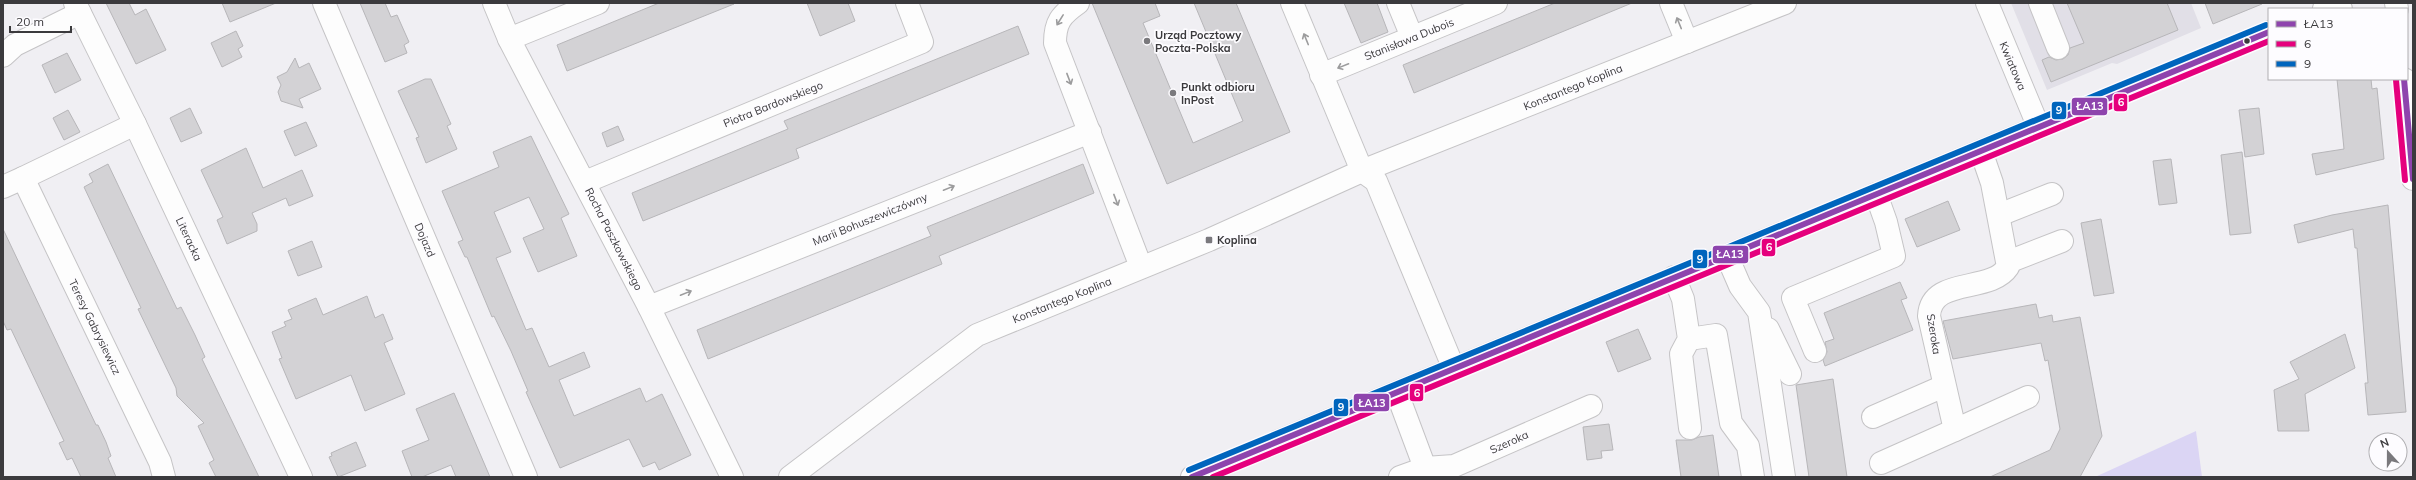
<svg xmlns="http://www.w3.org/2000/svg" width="2416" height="480" viewBox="0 0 2416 480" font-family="Mulish,sans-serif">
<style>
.built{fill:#e1dfe7}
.green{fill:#dbd5f4}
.building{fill:#d3d2d5;stroke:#b7b6b9}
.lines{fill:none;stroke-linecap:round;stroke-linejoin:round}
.minor-casing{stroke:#c5c4c6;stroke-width:24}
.major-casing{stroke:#c5c4c6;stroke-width:24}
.minor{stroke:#fdfdfd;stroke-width:22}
.major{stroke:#fdfdfd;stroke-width:22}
.bus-1-casing{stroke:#fdfcff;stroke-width:9}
.bus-2-casing{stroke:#fdfcff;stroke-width:9}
.bus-3-casing{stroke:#fdfcff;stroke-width:9}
.bus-1{stroke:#8e44ad;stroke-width:6}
.bus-2{stroke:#e5007d;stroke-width:6}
.bus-3{stroke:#0065bd;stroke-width:6}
.oneway{stroke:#9c9c9d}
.poi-dot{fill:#7a797d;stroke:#fdfcff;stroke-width:1.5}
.bus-dot{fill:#3b3a3d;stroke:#fdfcff;stroke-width:1.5}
.labels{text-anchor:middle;stroke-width:3.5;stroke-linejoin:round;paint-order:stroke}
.poi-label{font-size:11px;font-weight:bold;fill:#3b3a3d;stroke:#fdfcff;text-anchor:start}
.street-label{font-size:11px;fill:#3b3a3d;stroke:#fdfcff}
.line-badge{stroke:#fdfcff;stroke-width:1.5}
.badge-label{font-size:11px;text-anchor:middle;font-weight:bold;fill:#fff}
</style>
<rect width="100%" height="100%" fill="#f0eff3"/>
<polygon class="built" points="2011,3 2191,3 2201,28 2117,64 2112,63 2047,90"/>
<polygon class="green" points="2196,431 2202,477 2095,477"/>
<g class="building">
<polygon points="106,3 129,3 135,15 146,9 166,50 136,64"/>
<polygon points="222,3 276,3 230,22"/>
<polygon points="360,3 385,3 391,17 397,15 409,42 404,45 407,53 385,62"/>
<polygon points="659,3 734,4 567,71 557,45"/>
<polygon points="807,3 848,3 855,21 820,36"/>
<polygon points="1092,3 1155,3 1160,16 1143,23 1193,143 1243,121 1194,3 1236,3 1290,132 1167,184"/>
<polygon points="1344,3 1377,3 1388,32 1361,43"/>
<polygon points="1555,3 1632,3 1414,93 1403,65"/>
<polygon points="2067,3 2167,3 2178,30 2051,82 2042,60 2049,57 2056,60 2063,59 2068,55 2070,48 2084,43"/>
<polygon points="2205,3 2262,3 2262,4 2213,24"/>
<polygon points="1018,26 1029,54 796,149 799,158 643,221 632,193 788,129 784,121"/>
<polygon points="236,31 243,46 238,49 242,57 222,67 211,43"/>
<polygon points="67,53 81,80 55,93 42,65"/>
<polygon points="295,58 299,68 309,63 321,89 299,99 303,108 281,101 278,92 281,85 277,77 287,72"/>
<polygon points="425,79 431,79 451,124 447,126 457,149 426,163 416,138 419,137 398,91"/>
<polygon points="2337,79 2371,79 2372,89 2377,88 2384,159 2316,175 2312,154 2344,149"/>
<polygon points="190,108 202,133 181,142 170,118"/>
<polygon points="2259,108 2264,154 2245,157 2239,110"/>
<polygon points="68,110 80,132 64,140 53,118"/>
<polygon points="306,122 317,146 295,156 284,131"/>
<polygon points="618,126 624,140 607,147 602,133"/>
<polygon points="531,136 569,214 561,218 577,256 538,272 523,238 544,229 529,197 494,212 511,252 496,258 526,330 532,328 549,367 584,352 590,367 559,380 574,416 640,388 646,402 662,394 691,455 659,470 655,462 643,467 629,439 560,468 526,392 528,391 511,351 494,316 492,317 467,257 465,257 458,242 463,240 442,191 499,167 493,152"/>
<polygon points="246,148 263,188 302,170 313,196 289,206 286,198 252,213 257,224 257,231 227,244 217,220 223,217 201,170"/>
<polygon points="2242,152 2251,233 2230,235 2221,155"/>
<polygon points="2171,159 2177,203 2159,205 2153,161"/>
<polygon points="108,164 177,309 181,307 195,335 205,357 202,359 259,477 216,477 209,463 214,460 198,426 204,423 177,396 176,388 138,309 141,308 84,187 93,182 89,174"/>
<polygon points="1083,164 1094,193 939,256 942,264 708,359 697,330 931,236 927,227"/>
<polygon points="1948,201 1960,230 1917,247 1905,219"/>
<polygon points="2388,205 2406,412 2368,415 2365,383 2368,383 2357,248 2355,248 2353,229 2298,243 2294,225 2332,215"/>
<polygon points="2101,219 2114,293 2094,296 2081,223"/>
<polygon points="3,229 96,425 98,425 106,442 111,456 108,458 116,477 81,477 72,458 67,460 59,443 64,441 11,329 7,330 3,321"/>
<polygon points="312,241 322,267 298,276 288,251"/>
<polygon points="1900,282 1907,298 1901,300 1913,330 1825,366 1823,360 1827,352 1825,342 1834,339 1824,313"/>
<polygon points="367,296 375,318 383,314 393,339 384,343 405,394 365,411 351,375 296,399 279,359 282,358 272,332 286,326 284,322 292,319 288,310 316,298 323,315"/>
<polygon points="2036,304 2039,318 2052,315 2053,322 2080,317 2102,436 2080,477 1990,477 2050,450 2060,429 2048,360 2045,361 2041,343 1953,359 1943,321"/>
<polygon points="1638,329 1651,359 1618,372 1606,342"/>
<polygon points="2345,334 2355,368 2305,394 2309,431 2278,431 2274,390 2299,379 2290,362"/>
<polygon points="1833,379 1847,477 1809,477 1796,385"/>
<polygon points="454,393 490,477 456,477 451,465 422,477 412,477 402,451 429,440 416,409"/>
<polygon points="1609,424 1613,450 1601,451 1602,458 1587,460 1583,427"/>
<polygon points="1713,435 1719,477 1681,477 1676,440 1692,440 1699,437"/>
<polygon points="356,442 366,466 338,477 329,457 332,456 331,453"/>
</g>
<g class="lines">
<g class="minor-casing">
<g id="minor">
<polyline points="75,3 135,124 301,477"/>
<polyline points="324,3 526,477"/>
<polyline points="494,3 509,39 649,307 732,477"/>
<path d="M 1078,3 C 1061,15 1055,22 1055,43 L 1141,267"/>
<polyline points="1292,3 1362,171"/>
<polyline points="1398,3 1412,37"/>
<polyline points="1671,3 1687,42"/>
<polyline points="1987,3 2039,128"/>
<polyline points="2040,3 2058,48"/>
<polyline points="2324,8 2341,9"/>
<polyline points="509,39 598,3"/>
<polyline points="3,56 15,45 80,13"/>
<polyline points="1321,75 1496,3"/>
<polyline points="135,124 23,178 160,462 164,477"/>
<polyline points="1362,171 1376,181 1454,369"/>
<polyline points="585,182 922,42 907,3"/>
<polyline points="3,187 23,178"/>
<polyline points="1999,215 2052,194"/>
<polyline points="1727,256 1740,286 1759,312 1784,477"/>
<polyline points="2008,262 2062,241"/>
<polyline points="1674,277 1683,299 1689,339 1681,354 1690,428"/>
<polyline points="649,307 1090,132"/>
<polyline points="1768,329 1790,374"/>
<polyline points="1689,339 1716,335 1731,423 1748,446 1753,477"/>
<polyline points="1815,351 1793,298 1894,256 1886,222 1876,194"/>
<polyline points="1397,393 1425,468 1438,474"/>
<polyline points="1873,417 1944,386"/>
<polyline points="1955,430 2028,397"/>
<path d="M 1881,463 L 1955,430 L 1929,316 C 1931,276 1990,294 2008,267 L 1992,183 L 1981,151"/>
<polyline points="790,477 977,335 1209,240 1362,171 1785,3"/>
<polyline points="1192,477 2269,32"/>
<polyline points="1400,477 1425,468 1454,466 1591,406"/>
</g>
</g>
<g class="major-casing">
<g id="major">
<polyline points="2396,3 2397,9"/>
<polyline points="2404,79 2413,179"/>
</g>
</g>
<use href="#minor" class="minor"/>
<use href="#major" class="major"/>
<g class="bus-1-casing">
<g id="bus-1">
<polyline points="2404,79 2413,179"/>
<polyline points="1192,477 2269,32"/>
</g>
</g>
<g class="bus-2-casing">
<g id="bus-2">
<polyline points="2396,80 2405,180"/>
<polyline points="1213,477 2269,41"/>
</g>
</g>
<g class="bus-3-casing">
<polyline id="bus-3" points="1189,470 2266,25"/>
</g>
<use href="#bus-1" class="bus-1"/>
<use href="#bus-2" class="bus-2"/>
<use href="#bus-3" class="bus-3"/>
</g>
<defs><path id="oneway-shaft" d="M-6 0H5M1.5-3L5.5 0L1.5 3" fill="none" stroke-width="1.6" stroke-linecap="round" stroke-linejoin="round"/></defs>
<g class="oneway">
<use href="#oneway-shaft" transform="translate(1060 20) rotate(122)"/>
<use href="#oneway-shaft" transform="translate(1679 23) rotate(-112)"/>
<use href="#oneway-shaft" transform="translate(1306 39) rotate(-112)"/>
<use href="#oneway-shaft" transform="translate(1343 66) rotate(158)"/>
<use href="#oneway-shaft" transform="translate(1069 79) rotate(69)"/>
<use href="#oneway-shaft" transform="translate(949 188) rotate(-22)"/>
<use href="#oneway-shaft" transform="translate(1116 200) rotate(69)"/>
<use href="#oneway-shaft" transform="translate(686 293) rotate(-22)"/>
</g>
<g class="poi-dot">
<circle cx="1147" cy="41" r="4"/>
<circle cx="1173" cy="93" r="4"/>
<rect x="1205" y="236" width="8" height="8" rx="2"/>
</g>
<circle class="bus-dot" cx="2247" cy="41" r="3.5"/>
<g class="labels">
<g class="poi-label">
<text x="1155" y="39">Urząd Pocztowy<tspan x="1155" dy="13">Poczta-Polska</tspan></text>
<text x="1181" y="91">Punkt odbioru<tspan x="1181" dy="13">InPost</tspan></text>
<text x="1217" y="244">Koplina</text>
</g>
<g class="street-label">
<text transform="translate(1409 39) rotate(-22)" y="4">Stanisława Dubois</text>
<text transform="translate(2013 66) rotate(67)" y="4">Kwiatowa</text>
<text transform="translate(1573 87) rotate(-22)" y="4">Konstantego Koplina</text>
<text transform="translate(773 104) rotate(-22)" y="4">Piotra Bardowskiego</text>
<text transform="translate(870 219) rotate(-22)" y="4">Marii Bohuszewiczówny</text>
<text transform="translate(189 239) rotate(65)" y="4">Literacka</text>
<text transform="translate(614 239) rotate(63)" y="4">Rocha Paszkowskiego</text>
<text transform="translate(425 240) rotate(67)" y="4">Dojazd</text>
<text transform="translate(1062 300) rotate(-22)" y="4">Konstantego Koplina</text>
<text transform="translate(95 327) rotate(64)" y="4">Teresy Gabrysiewicz</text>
<text transform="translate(1934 334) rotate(81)" y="4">Szeroka</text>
<text transform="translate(1509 442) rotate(-24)" y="4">Szeroka</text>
</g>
</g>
<g class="line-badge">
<rect x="2113" y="93" width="15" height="19" rx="4" fill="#e5007d"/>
<rect x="2071" y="97" width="37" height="19" rx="4" fill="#8e44ad"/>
<rect x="2051" y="101" width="16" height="19" rx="4" fill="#0065bd"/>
<rect x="1761" y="238" width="15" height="19" rx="4" fill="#e5007d"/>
<rect x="1712" y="245" width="37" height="19" rx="4" fill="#8e44ad"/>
<rect x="1692" y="249" width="16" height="20" rx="4" fill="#0065bd"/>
<rect x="1409" y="383" width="15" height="19" rx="4" fill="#e5007d"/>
<rect x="1353" y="393" width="37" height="19" rx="4" fill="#8e44ad"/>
<rect x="1333" y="398" width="16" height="19" rx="4" fill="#0065bd"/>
</g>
<g class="badge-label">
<text x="2121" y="106">6</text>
<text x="2090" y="110">ŁA13</text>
<text x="2059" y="114">9</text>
<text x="1769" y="251">6</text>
<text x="1730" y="258">ŁA13</text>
<text x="1700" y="263">9</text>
<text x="1417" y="397">6</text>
<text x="1372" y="407">ŁA13</text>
<text x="1341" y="411">9</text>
</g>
<rect width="2416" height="480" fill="none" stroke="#3b3a3d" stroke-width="8"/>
<rect x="2268" y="8" width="140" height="72" fill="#fdfcff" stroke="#afaeb1"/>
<rect x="2276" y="21" width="20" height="6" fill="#8e44ad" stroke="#afaeb1"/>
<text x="2304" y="28" font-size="12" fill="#3b3a3d">ŁA13</text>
<rect x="2276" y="41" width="20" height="6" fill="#e5007d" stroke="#afaeb1"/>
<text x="2304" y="48" font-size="12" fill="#3b3a3d">6</text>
<rect x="2276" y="61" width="20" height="6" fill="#0065bd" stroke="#afaeb1"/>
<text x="2304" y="68" font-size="12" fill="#3b3a3d">9</text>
<g transform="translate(2388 452) rotate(339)"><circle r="19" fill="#fdfcff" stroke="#afaeb1"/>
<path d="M0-3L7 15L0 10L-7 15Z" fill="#7a797d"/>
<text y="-6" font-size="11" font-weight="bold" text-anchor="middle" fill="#3b3a3d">N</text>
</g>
<path d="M10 26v6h61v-6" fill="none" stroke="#3b3a3d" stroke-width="2"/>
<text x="16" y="26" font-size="12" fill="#3b3a3d" stroke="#fdfcff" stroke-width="3" paint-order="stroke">20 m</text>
</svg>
